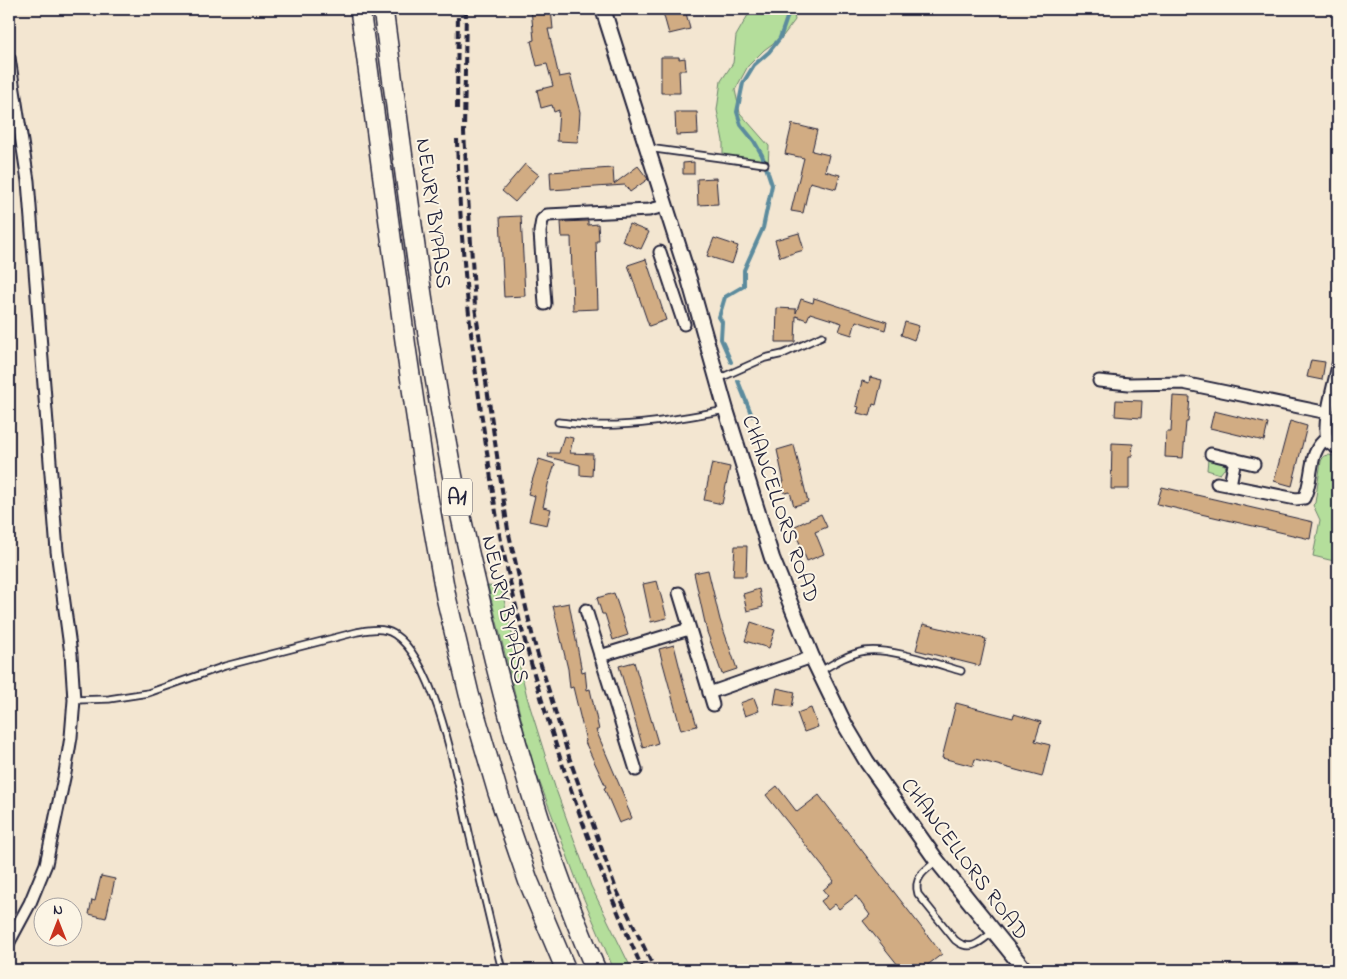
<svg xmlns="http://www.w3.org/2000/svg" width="1347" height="979" viewBox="0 0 1347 979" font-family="'Indie Flower',sans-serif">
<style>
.green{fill:#b4de9b;stroke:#6b806b}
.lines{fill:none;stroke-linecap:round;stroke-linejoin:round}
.stream{stroke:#5c8b9d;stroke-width:4}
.building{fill:#d1ac83;stroke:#22223b}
.service-casing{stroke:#22223b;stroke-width:9}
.minor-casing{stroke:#22223b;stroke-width:15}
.tertiary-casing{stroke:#22223b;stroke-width:18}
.trunk-casing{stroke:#22223b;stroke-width:22}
.service{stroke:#fcf5e5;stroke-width:5.5}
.minor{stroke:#fcf5e5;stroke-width:11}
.tertiary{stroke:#fcf5e5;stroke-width:14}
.trunk{stroke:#fcf5e5;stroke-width:19}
.rail{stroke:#22223b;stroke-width:4;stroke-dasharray:8 4;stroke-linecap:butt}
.labels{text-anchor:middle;stroke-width:4;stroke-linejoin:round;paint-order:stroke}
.shield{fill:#fcf5e5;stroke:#63616e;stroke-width:1}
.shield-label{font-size:21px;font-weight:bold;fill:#22223b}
.street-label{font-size:22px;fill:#22223b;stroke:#fcf5e5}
</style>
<rect width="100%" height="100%" fill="#f3e6d1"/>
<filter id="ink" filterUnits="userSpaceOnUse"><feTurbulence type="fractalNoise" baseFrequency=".02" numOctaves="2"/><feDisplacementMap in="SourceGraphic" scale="10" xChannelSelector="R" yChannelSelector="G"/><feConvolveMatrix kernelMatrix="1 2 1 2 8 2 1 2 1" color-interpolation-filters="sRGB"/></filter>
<g filter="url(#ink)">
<g class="green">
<polygon points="759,9 793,9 795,20 783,36 764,50 748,66 735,90 740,113 769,146 768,168 723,162 723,141 717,110 721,81 733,63 736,36 748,15"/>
<polygon points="1329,455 1338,457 1338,562 1313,556 1320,520 1313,505 1315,503 1321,461 1324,456"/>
<polygon points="1208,459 1224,463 1227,470 1224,469 1220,474 1207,470"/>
<polygon points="488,586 501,587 527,697 555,787 591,886 632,970 614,970 581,892 532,762"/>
</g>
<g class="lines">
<g class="stream">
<polyline points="731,362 721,339 722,322 719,317 725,297 744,286 744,270 763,228 772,185 762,155 754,141 741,125 737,112 743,83 754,65 769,52 780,38 789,12 794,9"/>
<polyline points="738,381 752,416"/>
</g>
</g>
<g class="building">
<polygon points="531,9 551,9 553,29 548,29 559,77 570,75 580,112 578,142 557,141 559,110 554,112 552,105 541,108 537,90 553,86 547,64 537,66 531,41 534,40"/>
<polygon points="662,9 685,9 690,29 669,34"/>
<polygon points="661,57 679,57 679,59 685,58 686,70 679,70 680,93 661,93"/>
<polygon points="675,112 697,112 698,134 676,135"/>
<polygon points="792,124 817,130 812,151 829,155 825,171 840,175 836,189 810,182 803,213 791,211 804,158 785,154"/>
<polygon points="694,162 694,174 683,174 683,163"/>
<polygon points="525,164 539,175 515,202 502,191"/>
<polygon points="638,166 648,179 630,192 625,185 551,190 550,172 613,168 614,184"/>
<polygon points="716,178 718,204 698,205 697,179"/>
<polygon points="521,216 525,296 504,297 500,217"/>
<polygon points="588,221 588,225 598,224 599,241 596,241 598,309 573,310 571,237 562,237 561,222"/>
<polygon points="629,224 649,232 641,249 622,241"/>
<polygon points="799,233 804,250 780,257 775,240"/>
<polygon points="714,238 738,246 732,264 707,256"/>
<polygon points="646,259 666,320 649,326 628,265"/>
<polygon points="814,298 887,322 885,330 856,321 852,335 839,331 842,323 810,313 807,320 796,316 795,342 776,342 777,308 796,309 796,313 801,299 813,303"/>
<polygon points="905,322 919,326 914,340 901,335"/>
<polygon points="1311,360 1325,362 1322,380 1307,377"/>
<polygon points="870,377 882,380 876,405 873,404 870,416 857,413 859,407 856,406 862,381 869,383"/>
<polygon points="1173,396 1190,397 1188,422 1186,422 1183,458 1165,457 1166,432 1171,432"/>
<polygon points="1116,400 1142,401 1141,418 1115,416"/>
<polygon points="1214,411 1268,424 1264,441 1210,428"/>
<polygon points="1290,421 1307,426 1292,486 1274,481"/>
<polygon points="564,436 573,438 570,453 593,454 592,476 580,475 580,465 548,457 549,453 559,453"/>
<polygon points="1112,443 1133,444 1132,456 1129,456 1129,489 1111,489"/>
<polygon points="794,445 808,502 794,506 790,492 785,493 782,482 784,482 777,450"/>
<polygon points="539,459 555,464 550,480 549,480 543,507 551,509 547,525 529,521 535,496 528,494"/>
<polygon points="712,463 730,467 722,504 704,500"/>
<polygon points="1162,487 1313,522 1310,539 1157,504"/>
<polygon points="821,514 827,527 815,532 824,554 807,561 793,527"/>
<polygon points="735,546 747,546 746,576 733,576"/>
<polygon points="708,570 720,620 737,669 722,674 707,632 694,573"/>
<polygon points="657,581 667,618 651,622 643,584"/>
<polygon points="759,589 763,607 747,611 743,594"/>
<polygon points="614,593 628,635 613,640 605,614 602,614 597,598"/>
<polygon points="569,603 582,672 585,671 587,690 590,689 599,730 596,730 627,803 626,804 632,818 619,823 604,788 606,787 585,742 586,741 573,687 570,688 568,669 553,606"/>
<polygon points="751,622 775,630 769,648 745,641"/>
<polygon points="923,624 986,639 980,666 916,650"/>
<polygon points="674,645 685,689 686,689 697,726 681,730 659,649"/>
<polygon points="634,662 658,743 643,748 619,666"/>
<polygon points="777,688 795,692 792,707 774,704"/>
<polygon points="754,698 759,711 745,716 740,703"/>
<polygon points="956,703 1013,718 1014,714 1041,722 1035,741 1050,745 1042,777 975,759 973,766 942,758"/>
<polygon points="811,708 818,727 804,732 797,713"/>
<polygon points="777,786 797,812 819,795 942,954 921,970 902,970 863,921 870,915 856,896 839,909 835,904 828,910 821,901 828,896 823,890 834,881 766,795"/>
<polygon points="101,876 115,879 106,918 89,914 92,900 95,901"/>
</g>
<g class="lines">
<g class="service-casing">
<g id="service">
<polyline points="648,148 765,164"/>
<polyline points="718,379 765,358 783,354 822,336"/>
<path d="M 558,422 C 569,423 581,425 592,425 C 637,427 682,418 726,410"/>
<path d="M 819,672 C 834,663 848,654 865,651 C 889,647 937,664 961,671"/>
<path d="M 74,700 L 109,699 L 148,693 L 225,666 L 357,632 C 369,630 382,627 394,634 C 438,663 458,786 470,837 C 481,882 491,926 502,970"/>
<path d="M 937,861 C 925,870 913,878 918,894 L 955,940 C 971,953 980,942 994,931"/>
</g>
</g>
<g class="minor-casing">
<g id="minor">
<polyline points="9,58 28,181 57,551 71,654 74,700 71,737 65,773 46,864 30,903 9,942"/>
<polyline points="660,252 684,324"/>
<polyline points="545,304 540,232 542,220 547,215 649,210 665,206"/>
<path d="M 1338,365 C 1335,382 1322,423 1327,438 C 1328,444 1333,446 1338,448"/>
<polyline points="1099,381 1129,384 1183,383 1328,413"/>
<polyline points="1211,454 1254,464"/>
<path d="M 1217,483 L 1296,499 L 1304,498 C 1314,480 1307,451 1327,438"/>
<polyline points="1230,485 1235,459"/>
<polyline points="679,593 713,705"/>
<polyline points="586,610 636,770"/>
<polyline points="600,656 689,629"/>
<polyline points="709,693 812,657"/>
</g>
</g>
<g class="tertiary-casing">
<polyline id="tertiary" points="603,9 689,279 726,410 772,558 812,657 845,725 867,762 937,861 1025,970"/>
</g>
<g class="trunk-casing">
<g id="trunk">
<polyline points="360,9 406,348 428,497 446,597 469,694 498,793 528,880 566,970"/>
<path d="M 383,9 C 403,155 420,301 447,446 C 457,505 471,563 485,621 C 513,740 547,858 596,970"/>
</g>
</g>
<use href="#service" class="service"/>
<use href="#minor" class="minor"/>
<use href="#tertiary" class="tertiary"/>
<use href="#trunk" class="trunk"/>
<g class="rail">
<polyline points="466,9 464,133 475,307 508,530 534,642 570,760 616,889 655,970"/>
<polyline points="457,109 458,9"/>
<path d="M 457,139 C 460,244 471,348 487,452 C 492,484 496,518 503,550 C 533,691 584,839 643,970"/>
</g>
</g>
</g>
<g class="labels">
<rect class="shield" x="442" y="478.5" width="30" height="37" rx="4"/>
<g class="shield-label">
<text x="457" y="504">A1</text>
</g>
<g class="street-label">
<text transform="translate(435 213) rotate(82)" y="8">NEWRY BYPASS</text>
<text transform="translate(782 508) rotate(71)" y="8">CHANCELLORS ROAD</text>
<text transform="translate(507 609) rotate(77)" y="8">NEWRY BYPASS</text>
<text transform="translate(966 858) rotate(53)" y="8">CHANCELLORS ROAD</text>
</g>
</g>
<rect width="1347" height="979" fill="none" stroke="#fcf5e5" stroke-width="30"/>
<rect x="15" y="15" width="1317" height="949" fill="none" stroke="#22223b" stroke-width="2" filter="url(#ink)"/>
<g transform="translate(58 922)"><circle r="24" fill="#fcf5e5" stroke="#a5a1a1"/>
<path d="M0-4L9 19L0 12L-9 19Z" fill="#c8321e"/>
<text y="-8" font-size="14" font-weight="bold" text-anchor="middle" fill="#22223b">N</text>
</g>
</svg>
